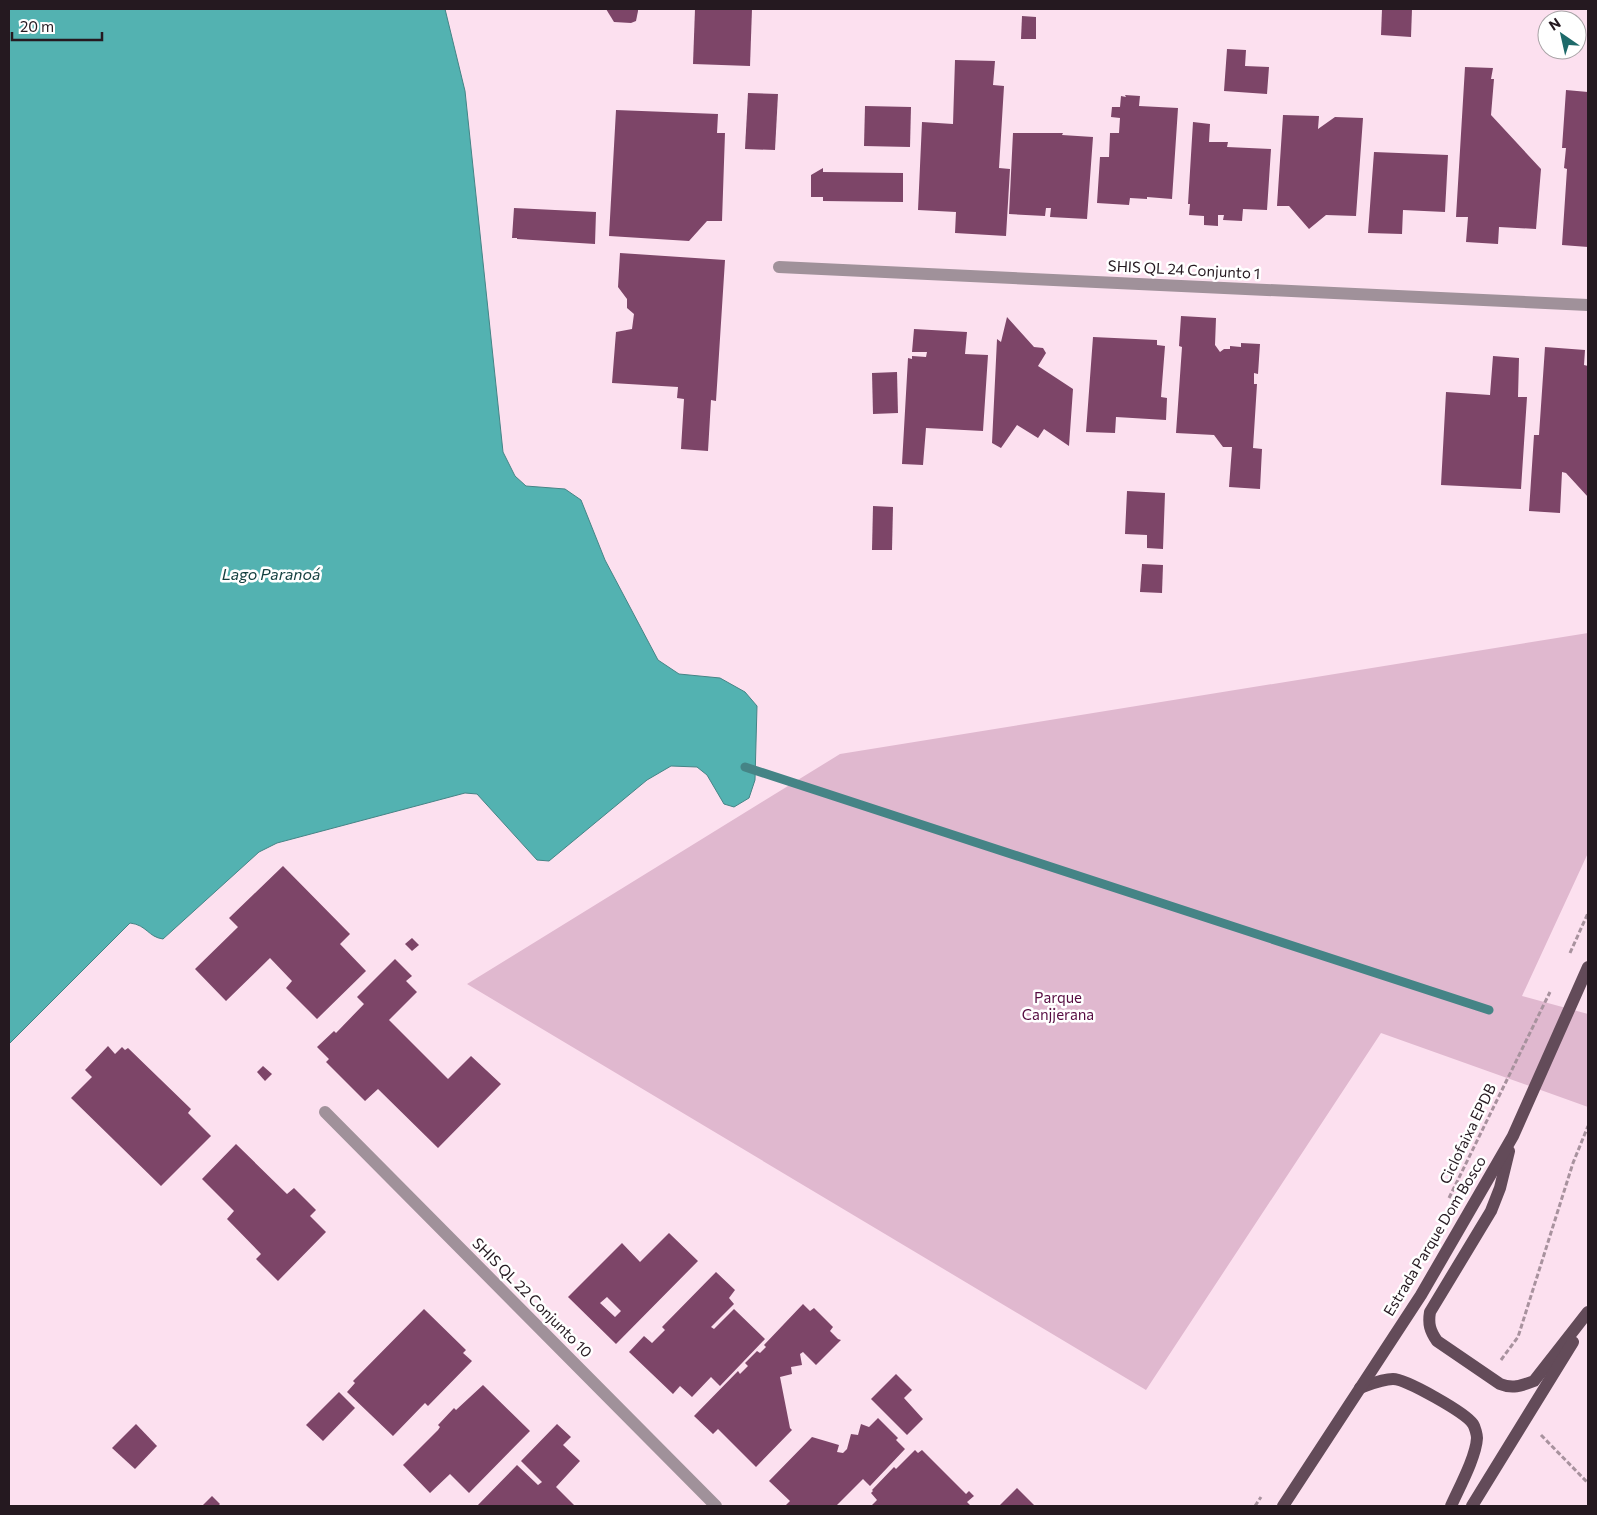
<svg xmlns="http://www.w3.org/2000/svg" width="1597" height="1515" viewBox="0 0 1597 1515" font-family="Commissioner,sans-serif">
<style>
.green{fill:#e0b8cf}
.water{fill:#53b2b1;stroke:#458486}
.lines{fill:none;stroke-linecap:round;stroke-linejoin:round}
.stream{stroke:#458486;stroke-width:9}
.building{fill:#7d4568;fill-rule:evenodd}
.path{stroke:#a8929e;stroke-width:3;stroke-dasharray:5 2.5;stroke-linecap:butt}
.minor{stroke:#a0919a;stroke-width:12}
.major{stroke:#634b59;stroke-width:12}
.labels{text-anchor:middle;stroke-width:5;stroke-linejoin:round;paint-order:stroke}
.street-label{font-size:15px;fill:#251920;stroke:#fff}
.park-label{font-size:15px;fill:#560c41;stroke:#fff}
.water-label{font-size:16px;font-style:italic;fill:#154141;stroke:#fff}
</style>
<rect width="100%" height="100%" fill="#fce0ef"/>
<polygon class="green" points="1588,633 1588,853 1522,996 1588,1014 1588,1107 1381,1033 1146,1390 467,984 840,754"/>
<path class="water" d="M 9,9 L 445,9 L 465,91 L 503,452 L 515,476 L 526,486 L 565,489 L 581,500 L 605,560 L 658,660 L 679,674 L 720,678 L 745,692 L 757,706 L 755,780 L 749,798 L 734,807 L 724,804 L 707,775 L 697,767 L 671,766 L 647,780 L 549,861 L 537,860 L 477,794 L 465,793 L 277,843 L 259,852 L 163,939 C 148,937 147,925 130,923 L 9,1044 Z"/>
<g class="lines">
<polyline class="stream" points="745,767 1489,1010"/>
</g>
<g class="building">
<polygon points="606,9 638,9 638,11 636,21 631,23 614,22"/>
<polygon points="695,9 752,9 750,66 693,64"/>
<polygon points="1382,9 1412,9 1411,37 1381,35"/>
<polygon points="1022,16 1036,17 1036,39 1021,39"/>
<polygon points="1227,49 1246,50 1245,66 1269,67 1267,94 1224,91"/>
<polygon points="955,60 995,61 993,85 1004,86 999,168 1010,169 1006,236 955,233 956,212 918,210 922,122 953,124"/>
<polygon points="1465,67 1493,68 1491,79 1494,79 1491,115 1541,169 1536,229 1499,227 1498,244 1466,242 1468,217 1456,217"/>
<polygon points="1566,90 1588,92 1588,247 1562,245 1567,169 1564,168 1566,148 1562,148"/>
<polygon points="748,93 778,94 775,150 745,149"/>
<polygon points="1125,95 1140,96 1139,106 1178,108 1172,199 1147,197 1147,199 1130,198 1129,205 1097,203 1100,157 1109,157 1110,133 1119,133 1120,118 1111,117 1112,107 1120,107 1121,96 1126,97"/>
<polygon points="865,106 911,107 910,147 864,146"/>
<polygon points="616,110 718,114 717,133 725,133 722,221 707,221 689,241 609,236"/>
<polygon points="1283,115 1319,116 1318,129 1335,117 1363,118 1356,216 1326,215 1309,229 1289,206 1277,206"/>
<polygon points="1193,122 1210,124 1209,142 1228,142 1227,147 1271,149 1267,210 1243,209 1242,221 1223,220 1224,215 1218,215 1218,226 1204,225 1204,216 1189,215 1190,204 1188,204"/>
<polygon points="1013,133 1063,133 1062,135 1093,137 1087,219 1050,217 1051,208 1046,208 1045,216 1009,214"/>
<polygon points="1374,152 1448,155 1445,212 1403,210 1402,234 1368,233"/>
<polygon points="823,168 823,172 903,173 903,202 823,201 823,197 811,197 811,175"/>
<polygon points="514,208 596,212 595,244 517,239 517,238 512,238"/>
<polygon points="620,253 725,260 716,401 711,400 708,451 681,449 684,399 677,398 678,387 612,383 616,332 632,329 634,314 627,308 627,299 618,287"/>
<polygon points="1181,316 1216,318 1215,345 1220,352 1224,349 1230,349 1230,346 1241,347 1241,343 1260,344 1258,374 1254,373 1254,384 1257,384 1253,448 1262,449 1260,489 1229,487 1232,447 1223,447 1214,435 1176,433 1182,347 1179,346"/>
<polygon points="1007,317 1034,347 1043,348 1046,353 1038,366 1073,389 1069,446 1044,429 1038,438 1017,425 1001,448 992,443 997,339 1001,342"/>
<polygon points="914,329 967,332 965,354 988,355 983,431 926,428 923,465 902,464 908,358 912,359 912,356 926,357 927,352 912,352"/>
<polygon points="1093,337 1157,340 1157,345 1165,346 1161,397 1167,398 1166,420 1116,417 1115,433 1086,432"/>
<polygon points="1545,347 1585,350 1584,365 1588,366 1588,497 1566,473 1562,472 1560,513 1529,511 1534,435 1539,435"/>
<polygon points="1493,356 1519,358 1518,397 1527,397 1521,489 1441,485 1446,392 1490,395"/>
<polygon points="897,372 898,413 873,414 872,373"/>
<polygon points="1127,491 1165,493 1163,549 1147,548 1147,535 1125,534"/>
<polygon points="873,506 893,507 892,550 872,550"/>
<polygon points="1142,564 1163,565 1162,593 1140,592"/>
<polygon points="283,866 350,934 340,944 366,971 317,1019 286,988 292,981 270,958 226,1001 195,969 238,927 229,918"/>
<polygon points="412,938 419,945 412,951 405,944"/>
<polygon points="395,959 412,976 406,981 417,992 389,1020 448,1079 471,1056 501,1084 438,1148 378,1089 365,1101 326,1062 329,1059 317,1047 334,1031 336,1033 364,1004 357,997"/>
<polygon points="108,1046 115,1054 122,1047 125,1050 128,1048 191,1109 188,1113 211,1136 161,1186 71,1098 92,1077 85,1070"/>
<polygon points="263,1066 272,1074 265,1081 257,1072"/>
<polygon points="236,1144 287,1194 294,1188 316,1210 310,1216 326,1232 278,1281 256,1259 261,1254 227,1219 234,1211 202,1179"/>
<path d="M 669,1233 L 698,1261 L 616,1344 L 568,1297 L 622,1243 L 640,1262 ZM 607,1297 L 621,1311 L 615,1317 L 600,1303 Z"/>
<polygon points="716,1272 735,1290 729,1298 734,1304 711,1327 714,1329 734,1309 765,1339 720,1386 711,1377 692,1397 680,1386 673,1394 629,1352 644,1336 652,1343 665,1330 662,1327"/>
<polygon points="803,1304 810,1311 814,1308 833,1327 830,1331 838,1339 841,1340 816,1365 803,1352 800,1354 802,1365 791,1367 792,1374 780,1377 790,1428 792,1430 756,1467 718,1429 713,1434 694,1416 738,1371 740,1374 748,1366 745,1363 757,1351 760,1353 766,1347 764,1345"/>
<polygon points="424,1309 466,1350 463,1353 472,1361 428,1406 425,1403 393,1436 347,1392 355,1383 353,1381"/>
<polygon points="896,1374 912,1390 904,1398 923,1419 907,1435 871,1399"/>
<polygon points="483,1385 530,1431 469,1493 450,1474 430,1493 403,1465 438,1430 440,1427 438,1425 454,1408 456,1410"/>
<polygon points="339,1392 355,1408 323,1441 306,1425"/>
<polygon points="878,1418 898,1438 896,1440 905,1449 870,1486 863,1479 836,1506 786,1505 790,1501 769,1481 812,1437 839,1445 837,1452 843,1453 847,1449 851,1434 858,1435 861,1424 869,1427"/>
<polygon points="136,1424 157,1446 135,1469 112,1448"/>
<polygon points="557,1424 571,1437 563,1445 580,1461 556,1487 575,1506 477,1506 517,1465 538,1485 542,1482 521,1461"/>
<polygon points="915,1450 918,1453 922,1450 966,1494 969,1491 974,1496 967,1502 970,1505 969,1506 871,1506 877,1500 871,1493 873,1491 872,1490 894,1467 896,1469"/>
<polygon points="1017,1488 1035,1506 999,1506"/>
<polygon points="212,1496 220,1504 218,1506 202,1506"/>
</g>
<g class="lines">
<g class="path">
<polyline points="1570,953 1588,913"/>
<polyline points="1449,1198 1550,992"/>
<polyline points="1501,1360 1518,1337 1573,1163 1588,1126"/>
<polyline points="1541,1435 1588,1483"/>
<polyline points="1255,1506 1261,1497"/>
</g>
<g class="minor">
<polyline points="779,267 1588,305"/>
<polyline points="325,1112 716,1506"/>
</g>
<g class="major">
<path d="M 1509,1151 L 1500,1188 L 1491,1211 L 1430,1312 C 1428,1324 1430,1331 1437,1341 L 1500,1384 C 1512,1389 1521,1386 1534,1381 L 1588,1312"/>
<path d="M 1360,1388 C 1371,1384 1382,1379 1393,1379 C 1406,1379 1466,1413 1473,1424 C 1475,1427 1477,1435 1477,1438 C 1476,1457 1459,1488 1451,1506"/>
<polyline points="1283,1506 1421,1295 1513,1136 1588,967"/>
<polyline points="1472,1506 1573,1342"/>
</g>
</g>
<g class="labels">
<g class="street-label">
<text transform="translate(1184 270) rotate(3)" y="5">SHIS QL 24 Conjunto 1</text>
<text transform="translate(1468 1134) rotate(-64)" y="5">Ciclofaixa EPDB</text>
<text transform="translate(1435 1236) rotate(-59)" y="5">Estrada Parque Dom Bosco</text>
<text transform="translate(532 1298) rotate(45)" y="5">SHIS QL 22 Conjunto 10</text>
</g>
<g class="park-label">
<text x="1058" y="1003">Parque<tspan x="1058" dy="17">Canjjerana</tspan></text>
</g>
<g class="water-label">
<text x="271" y="580">Lago Paranoá</text>
</g>
</g>
<rect width="1597" height="1515" fill="none" stroke="#251920" stroke-width="20"/>
<g transform="translate(1562 35) rotate(326)"><circle r="24" fill="#ffffff" stroke="#a8a3a6"/>
<path d="M0-4L9 19L0 12L-9 19Z" fill="#1e6a6a"/>
<text y="-8" font-size="14" font-weight="bold" text-anchor="middle" fill="#251920">N</text>
</g>
<path d="M12 32v8h90v-8" fill="none" stroke="#251920" stroke-width="2.5"/>
<text x="20" y="32" font-size="15" fill="#251920" stroke="#ffffff" stroke-width="4" paint-order="stroke">20 m</text>
</svg>
